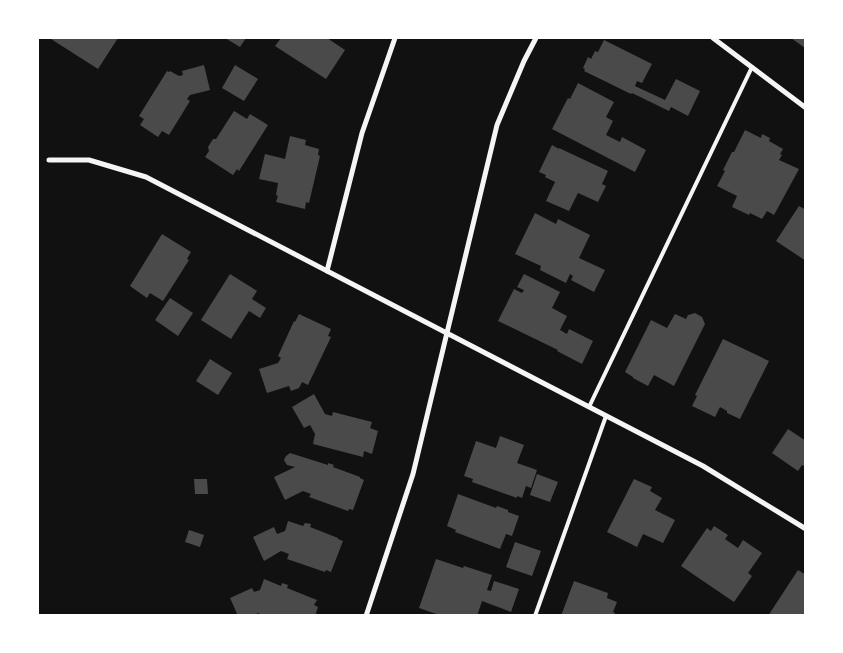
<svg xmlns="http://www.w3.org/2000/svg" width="843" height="653" viewBox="0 0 843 653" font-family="'DM Sans',sans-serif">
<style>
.building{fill:#4a4a4a}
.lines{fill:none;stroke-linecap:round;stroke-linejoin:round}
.service{stroke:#f5f5f5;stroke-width:4}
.minor{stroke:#f5f5f5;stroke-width:5}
</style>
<rect width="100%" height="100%" fill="#111"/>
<g class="building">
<polygon points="52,38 118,38 98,69 51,39"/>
<polygon points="225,38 246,38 240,47"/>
<polygon points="281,38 327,38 345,50 326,79 275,46"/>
<polygon points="791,38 806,38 806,47 805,48"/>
<polygon points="604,40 652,64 642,83 637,81 635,86 665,100 676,79 700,91 688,116 671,107 669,111 632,93 631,94 584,71 585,69 583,68 588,57 591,59 595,51 598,52"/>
<polygon points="204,65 210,90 190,95 187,99 190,101 169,135 162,131 158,137 140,125 144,119 139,116 167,71 169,72 170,71 179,76 183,75 182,71"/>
<polygon points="235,65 258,79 244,101 222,88"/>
<polygon points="578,83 614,102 606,117 613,121 606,135 620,142 622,137 646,150 635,172 552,129 568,98 570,99"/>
<polygon points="234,111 247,119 250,114 268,125 239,171 237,169 233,175 205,157 209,151 208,147 213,139 216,139"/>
<polygon points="745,130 761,138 762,134 770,138 769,141 783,149 780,154 782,155 779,160 799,169 774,215 767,211 762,219 750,213 749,215 732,207 737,196 717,186 725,171 723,170 732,152 734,152"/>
<polygon points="290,136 306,140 305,145 319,149 318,155 320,156 309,203 306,202 305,209 276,202 278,196 276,195 278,183 259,179 265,154 285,159"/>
<polygon points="552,145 559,149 559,148 608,171 602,184 606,186 598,202 578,193 569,211 546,201 555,182 545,177 546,175 539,172"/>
<polygon points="799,206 806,210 806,261 776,241"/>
<polygon points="535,213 556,224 558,219 590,235 579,258 605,270 594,292 571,280 573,276 570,274 566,283 540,270 541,266 515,254"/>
<polygon points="162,234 191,252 187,259 189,260 163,301 150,293 147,298 130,286"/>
<polygon points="230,274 257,291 252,299 266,308 260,318 249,311 231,339 201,320"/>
<polygon points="524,274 560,292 552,308 567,316 560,330 567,334 569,329 593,341 582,364 557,351 558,350 498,321 514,289 522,293 524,290 517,287"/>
<polygon points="170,298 193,313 178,336 155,320"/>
<polygon points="695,313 702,317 705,324 674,386 654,375 648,386 633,378 633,377 625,372 651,320 667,328 675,314 686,319 688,315"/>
<polygon points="299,314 331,329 328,336 331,337 308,385 302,382 299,388 291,391 289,386 267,393 259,369 278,363 281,358 278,356 294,321 295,322"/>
<polygon points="723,339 769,361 740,419 727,413 727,411 720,407 715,417 692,406 697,396 695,395"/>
<polygon points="210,359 232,373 218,395 196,381"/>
<polygon points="314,394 325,414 332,416 333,412 372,422 370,428 378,431 372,454 364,451 363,457 313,444 315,434 310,425 304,428 292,407"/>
<polygon points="788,429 806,441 806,467 802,465 798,471 772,453"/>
<polygon points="500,436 524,445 517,463 537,470 531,488 526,486 522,498 517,496 517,498 472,482 473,479 464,476 476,441 496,448"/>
<polygon points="290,453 328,465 328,463 334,465 333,467 360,477 360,478 364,480 353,510 349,509 348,511 309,497 311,494 303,491 285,500 274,477 295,467 287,465 284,460 286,456"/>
<polygon points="537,474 558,482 550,502 530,495"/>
<polygon points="194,479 207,479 208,494 195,494"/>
<polygon points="634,479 652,487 650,491 662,498 655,510 675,520 663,543 643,534 637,547 607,532"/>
<polygon points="458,494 496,508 497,506 508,510 508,512 519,516 512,536 506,534 500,549 455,532 456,530 447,526"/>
<polygon points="288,521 303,526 305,523 311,524 310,527 338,538 338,539 343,541 331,572 326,570 325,572 287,559 289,554 281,551 264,561 253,537 274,527 277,534 285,531"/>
<polygon points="714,526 728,535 725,539 738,548 743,540 762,553 748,573 752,576 734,602 681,566 707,528 711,531"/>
<polygon points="189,530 204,535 200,547 185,542"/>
<polygon points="515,542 541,551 532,576 506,567"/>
<polygon points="436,559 463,568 464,566 492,575 487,590 491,591 494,581 519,589 511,612 482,601 477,616 442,616 419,608"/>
<polygon points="798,570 806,575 806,616 768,616"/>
<polygon points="264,579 281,586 282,583 288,585 287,588 317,600 314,605 318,607 315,616 264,616 258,613 253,616 238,616 230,598 252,588 254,592 260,590"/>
<polygon points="574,581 608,593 607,598 617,602 613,612 615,613 614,616 561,616"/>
</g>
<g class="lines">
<g class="service">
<polyline points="589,407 752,67"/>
<polyline points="535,616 606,416"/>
</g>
<g class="minor">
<polyline points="713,38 806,108"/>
<polyline points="49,160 89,160 146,177 703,466 806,529"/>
<polyline points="327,271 362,133 395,38"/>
<polyline points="366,616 413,474 497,125 524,61 536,38"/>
</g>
</g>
<rect width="843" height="653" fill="none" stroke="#ffffff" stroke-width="78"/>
</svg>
